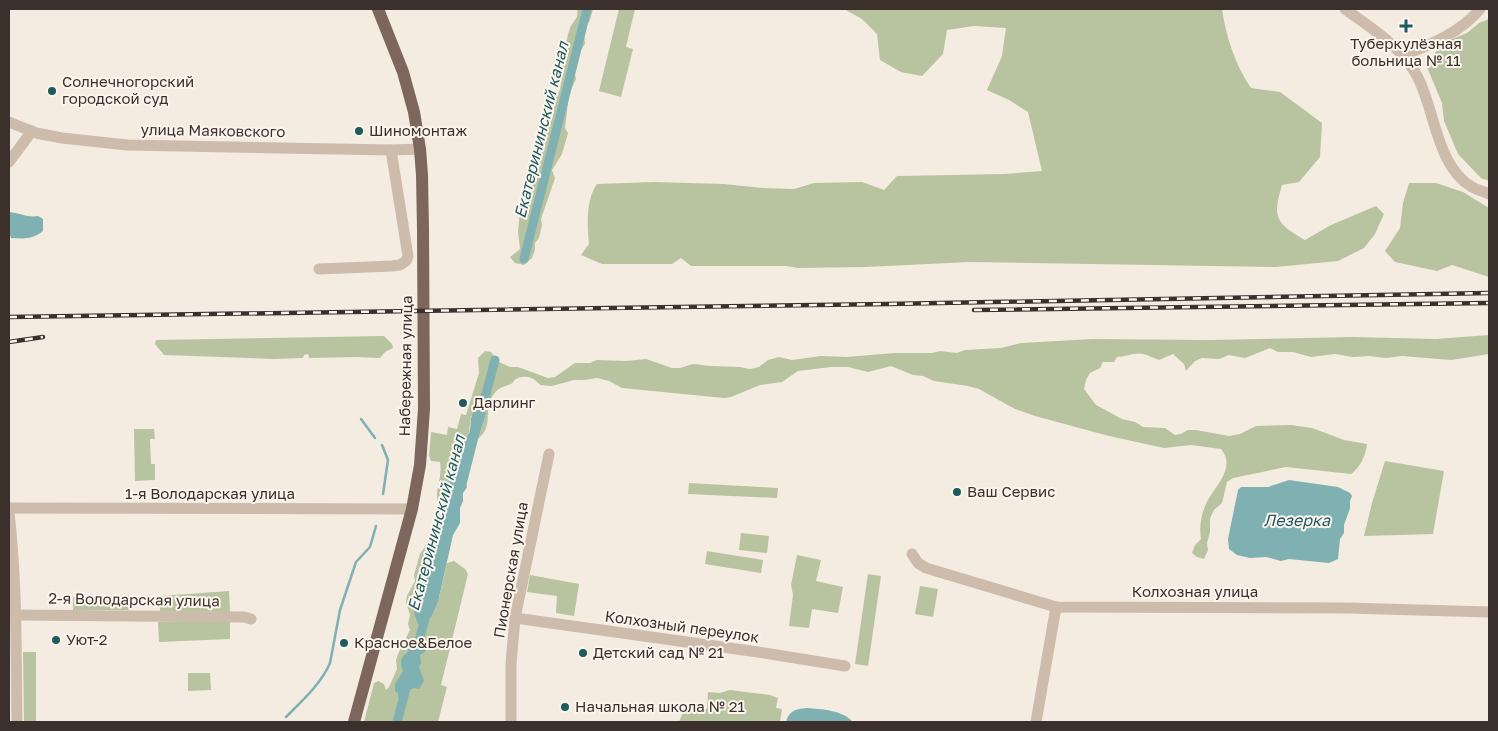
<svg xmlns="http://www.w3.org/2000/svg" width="1498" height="731" viewBox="0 0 1498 731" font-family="'Golos Text',sans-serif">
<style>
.green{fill:#b8c4a0}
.water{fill:#7fb0b2}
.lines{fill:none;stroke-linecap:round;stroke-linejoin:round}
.stream{stroke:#7fb0b2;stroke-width:2.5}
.canal{stroke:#7fb0b2;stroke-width:9}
.minor{stroke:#cdbbac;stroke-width:11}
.major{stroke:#7d675c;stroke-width:12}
.rail-casing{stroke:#3b302b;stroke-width:4.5}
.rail{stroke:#fbf5ee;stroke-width:2.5;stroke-dasharray:8;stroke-linecap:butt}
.poi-dot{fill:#1f5a5e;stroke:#fbf5ee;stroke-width:2}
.labels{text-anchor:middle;stroke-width:4;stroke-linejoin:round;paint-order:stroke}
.poi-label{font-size:15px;fill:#3b302b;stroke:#fbf5ee;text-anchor:start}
.street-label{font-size:15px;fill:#3b302b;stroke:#fbf5ee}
.water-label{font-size:16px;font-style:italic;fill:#1f5a5e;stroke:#fbf5ee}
</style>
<rect width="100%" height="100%" fill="#f4ebe1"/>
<g class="green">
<path d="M 577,9 L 593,9 L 590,20 L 584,31 L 585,44 L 576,57 L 574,67 L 576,79 L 569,94 L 565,128 L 568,133 L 562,154 L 552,170 L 555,178 L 541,219 L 542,225 L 539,238 L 535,243 L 535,250 L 532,258 L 524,265 L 515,263 L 510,257 L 520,249 L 518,231 L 521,203 L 534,172 L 536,158 L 543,143 L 544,134 L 553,116 L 554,98 L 560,90 L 561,83 L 558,73 L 559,68 L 566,62 C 565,50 566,39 570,28 C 573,20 579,20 577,9 Z"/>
<polygon points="619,9 635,9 626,47 633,49 621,97 599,91"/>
<path d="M 844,9 L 1222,9 C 1226,36 1235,65 1251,88 L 1280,92 L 1322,123 L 1320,157 L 1299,182 L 1282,185 C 1272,218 1276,223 1305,240 L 1331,225 L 1376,206 L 1384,214 L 1375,234 L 1364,248 L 1338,261 L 1276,267 L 970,262 L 865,267 L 798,268 L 786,266 L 691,266 L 681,258 L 672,264 L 602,264 L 581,255 L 589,244 C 587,225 586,199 597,184 L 654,182 L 724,184 L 762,188 L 794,189 L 814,183 L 862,182 L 884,190 L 897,176 L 1005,174 L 1042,171 L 1028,112 L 1009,100 L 987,90 L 1002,56 L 1006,28 L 974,26 L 947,30 L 943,54 L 922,76 L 901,72 L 880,60 L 877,34 L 862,19 Z"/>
<polygon points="1489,19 1489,181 1481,178 1458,154 1444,121 1442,103 1427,67 1440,44 1467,33 1479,23"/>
<polygon points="1409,183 1436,183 1463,192 1489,208 1489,277 1452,265 1437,271 1395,262 1385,251 1400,228 1403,203"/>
<path d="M 1489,335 L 1489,354 L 1451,360 L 1402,356 L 1386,358 L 1369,356 L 1353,357 L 1335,354 L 1311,357 L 1293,352 L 1278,352 L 1270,348 L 1245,358 L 1229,355 L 1219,359 L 1202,358 L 1195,361 L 1186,371 L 1184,364 L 1173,354 L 1159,360 C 1153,358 1148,355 1143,354 C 1136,352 1125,357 1117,357 L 1114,362 L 1103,362 L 1100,368 L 1090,373 L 1086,380 L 1084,389 L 1096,405 L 1122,419 L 1135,422 L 1143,427 L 1165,428 L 1175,435 L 1181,434 L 1188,430 L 1196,430 L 1229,436 L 1240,434 L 1256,426 L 1291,425 L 1312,428 L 1344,440 L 1367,444 C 1366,455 1360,468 1351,474 L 1286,467 L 1233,478 L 1227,482 L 1222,503 L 1214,510 L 1210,518 L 1210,532 L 1207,543 L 1208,550 L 1204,559 L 1197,557 L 1192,553 L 1195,545 L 1201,539 C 1199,527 1201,515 1206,504 C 1214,487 1237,468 1221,449 L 1191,445 L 1164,448 L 1109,436 L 1035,416 L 1015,409 L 979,389 L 968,386 L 934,381 L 923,376 L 913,375 L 891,366 L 868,372 L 848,367 L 831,367 L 798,371 L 782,382 L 760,385 L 731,397 L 724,398 L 622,388 L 609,381 L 597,378 L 584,380 L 574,380 L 552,386 L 540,385 C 535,378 525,374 516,379 C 514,380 513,383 511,384 C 503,387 497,388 492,397 C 483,414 495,428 475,441 L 479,436 L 485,417 L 471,416 L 469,432 L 460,447 L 453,467 L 449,488 L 449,494 L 440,511 C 432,491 443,482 440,462 L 431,461 L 429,456 L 431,432 L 447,435 L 448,427 L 457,429 L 461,414 L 466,415 L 479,373 L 478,358 L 485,351 L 491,352 L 499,362 L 510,367 L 518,367 L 548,378 L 555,377 L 575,363 L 590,363 L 597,360 L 626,361 L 646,359 L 672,368 L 680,368 L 693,364 L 710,366 L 740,367 L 750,369 L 759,367 L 768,360 L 779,357 L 792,360 L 821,356 L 846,357 L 895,353 L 932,353 L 940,351 L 957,353 L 965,350 L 1001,348 L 1021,343 L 1093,339 L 1208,340 L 1353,337 L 1436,339 Z"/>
<polygon points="384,336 392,344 393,348 385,352 380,358 357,357 309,358 308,354 304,355 303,358 274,359 164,355 155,344 156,340"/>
<polygon points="134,429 154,429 155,439 150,439 151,464 155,464 155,480 135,481"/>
<polygon points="1385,461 1444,471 1433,534 1364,536 1372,503"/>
<polygon points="689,483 778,488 777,498 688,494"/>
<polygon points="433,529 435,539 430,552 414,613 422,626 422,616 427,615 431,618 438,602 447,563 454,561 465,569 468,574 441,685 447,687 438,722 364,722 374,683 378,681 384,684 386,690 389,687 397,669 396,660 398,654 410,630 408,624 410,615 406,602 407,596 415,581 414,575 420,554 424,548"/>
<polygon points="741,533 769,536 767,553 739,550"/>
<polygon points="707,551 763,560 761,573 705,564"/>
<polygon points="797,555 821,560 816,581 843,587 838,613 812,609 809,628 789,626 793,595 791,585"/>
<polygon points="868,574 881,576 868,666 855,664"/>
<polygon points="530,575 579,584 574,616 556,613 557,596 527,592"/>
<polygon points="920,586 938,589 933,617 915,614"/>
<polygon points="229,591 230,612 160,611 160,596"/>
<polygon points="129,595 129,610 73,610 73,597"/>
<polygon points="158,622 230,622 230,639 159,642"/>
<polygon points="23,652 36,652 36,722 24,722"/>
<polygon points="188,673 210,673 211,690 188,691"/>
<polygon points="730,690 770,695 778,698 776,708 782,709 780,722 679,722 684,710 692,708 707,709 708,692 720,693"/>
</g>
<g class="water">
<path d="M 9,212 C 20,213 28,218 38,216 L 43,219 L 43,231 C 33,239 24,239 11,238 L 9,232 Z"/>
<path d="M 479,409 L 483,412 L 485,417 L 479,436 L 471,445 L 467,456 L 467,461 L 463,474 L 467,487 L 463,493 L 463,501 L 460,508 L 460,523 L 453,535 L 438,602 L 431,618 L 427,615 L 422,617 L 423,626 L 418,624 L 414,613 L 430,552 L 435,539 L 433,529 L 449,494 C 448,482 455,458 460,447 C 462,442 466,438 469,433 C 473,423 467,414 479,409 Z"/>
<polygon points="1289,480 1338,487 1350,493 1352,496 1350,501 1350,508 1344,525 1344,533 1340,539 1338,559 1329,563 1289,559 1281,561 1266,557 1250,558 1237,555 1229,549 1228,539 1238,490 1241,487 1268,487"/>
<path d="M 416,640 L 425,644 L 426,647 L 426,651 L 420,655 L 421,663 L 419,667 L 424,681 L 419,689 L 414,688 L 403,692 L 402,701 L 398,697 L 398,693 L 395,691 L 395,684 L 403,671 C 400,665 400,656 407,653 L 412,642 Z"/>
<path d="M 807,708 C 821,709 843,710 853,722 L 786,722 C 789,711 795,709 807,708 Z"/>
</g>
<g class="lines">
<g class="stream">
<polyline points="361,419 375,438"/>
<polyline points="382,445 388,460 383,494"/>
<path d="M 286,717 C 302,701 321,684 330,663 L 340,610 L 356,562 L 370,547 L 376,526"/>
</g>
<g class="canal">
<polyline points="524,259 587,9"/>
<polyline points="479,420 495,360"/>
<polyline points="461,488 475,433"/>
<polyline points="416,652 429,604"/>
<polyline points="397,722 408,681"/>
</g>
<g class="minor">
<path d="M 1345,9 C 1369,26 1397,44 1413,69 C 1435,102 1434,165 1472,187 C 1477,190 1484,191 1489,194"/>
<path d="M 1403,55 C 1431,45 1461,32 1480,9"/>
<polyline points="9,122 36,133 62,138 127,145 391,150 420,149"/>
<polyline points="9,162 32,131"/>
<polyline points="319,269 392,266 400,265 406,261 408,256 391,150"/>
<polyline points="9,508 412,509"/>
<path d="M 9,512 C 17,582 16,652 17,722"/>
<polyline points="912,554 918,563 926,568 1056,607 1347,608 1489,612"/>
<polyline points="16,615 244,617 251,619"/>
<polyline points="515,618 758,652 845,666"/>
<polyline points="511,722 511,664 515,618 549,454"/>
<polyline points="1036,722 1056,607"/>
</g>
<polyline class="major" points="354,722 412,509 420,465 424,409 423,229 422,175 420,149 414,112 403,72 378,9"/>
<g class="rail-casing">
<g id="rail">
<polyline points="974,310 1489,303"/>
<polyline points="9,317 888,304 1489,293"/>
<polyline points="9,342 43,337"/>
</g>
</g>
<use href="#rail" class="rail"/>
</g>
<g class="poi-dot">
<path d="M1403.5 18.5h5v5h5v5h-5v5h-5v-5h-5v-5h5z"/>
<circle cx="52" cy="91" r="5"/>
<circle cx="359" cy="131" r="5"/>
<circle cx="463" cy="403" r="5"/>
<circle cx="957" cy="492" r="5"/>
<circle cx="56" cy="640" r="5"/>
<circle cx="344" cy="643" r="5"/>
<circle cx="583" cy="653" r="5"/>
<circle cx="565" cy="707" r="5"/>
</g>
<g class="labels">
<g class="poi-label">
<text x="1406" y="49" text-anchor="middle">Туберкулёзная<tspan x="1406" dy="17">больница № 11</tspan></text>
<text x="62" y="87">Солнечногорский<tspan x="62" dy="17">городской суд</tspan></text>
<text x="369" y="136">Шиномонтаж</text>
<text x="473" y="408">Дарлинг</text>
<text x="967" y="497">Ваш Сервис</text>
<text x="66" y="645">Уют-2</text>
<text x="354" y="648">Красное&amp;Белое</text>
<text x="593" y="658">Детский сад № 21</text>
<text x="575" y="712">Начальная школа № 21</text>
</g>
<g class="street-label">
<text transform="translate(213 131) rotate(1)" y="5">улица Маяковского</text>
<text transform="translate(406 366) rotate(-89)" y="5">Набережная улица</text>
<text x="210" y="499">1-я Володарская улица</text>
<text transform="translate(511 570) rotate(-80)" y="5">Пионерская улица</text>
<text x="1195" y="597">Колхозная улица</text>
<text transform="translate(134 600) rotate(1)" y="5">2-я Володарская улица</text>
<text transform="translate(682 627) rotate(8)" y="5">Колхозный переулок</text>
</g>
<g class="water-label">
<text transform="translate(541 130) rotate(-76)" y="6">Екатерининский канал</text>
<text x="1297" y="526">Лезерка</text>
<text transform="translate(436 523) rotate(-75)" y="6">Екатерининский канал</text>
</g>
</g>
<rect width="1498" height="731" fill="none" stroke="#3b302b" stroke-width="20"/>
</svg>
